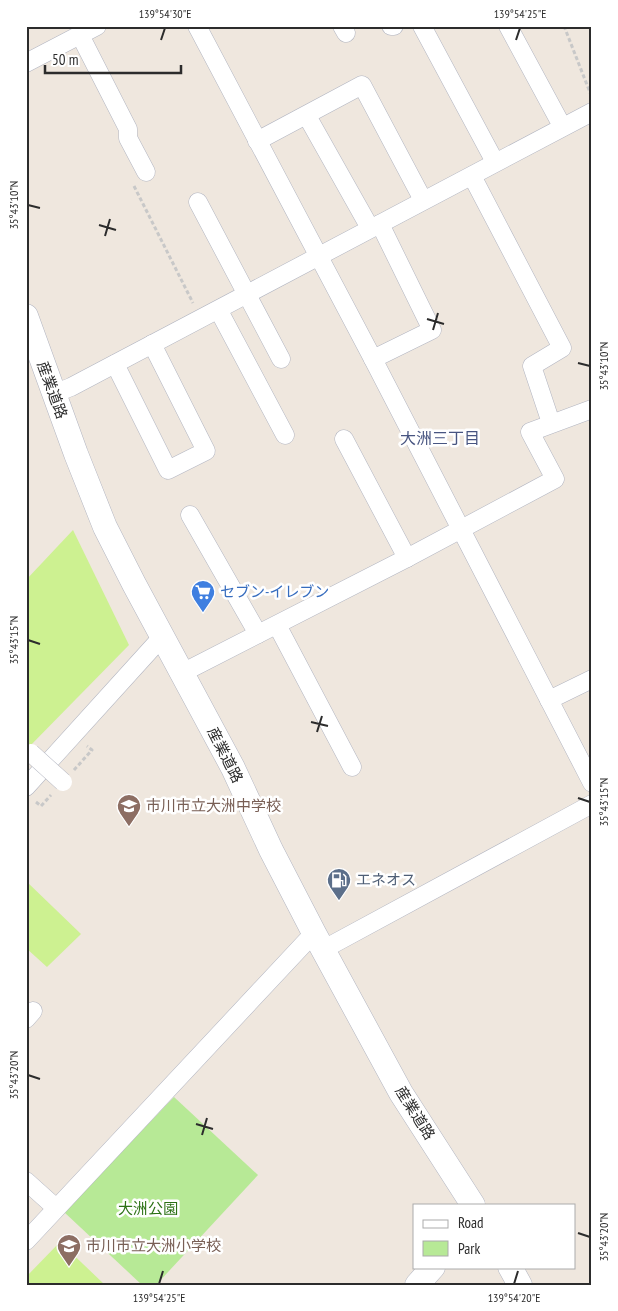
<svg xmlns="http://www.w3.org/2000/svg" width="618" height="1311" viewBox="0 0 618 1311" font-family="'PT Sans Narrow','Noto Sans JP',sans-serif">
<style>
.green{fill:#b7e996}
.pitch{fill:#cdf191}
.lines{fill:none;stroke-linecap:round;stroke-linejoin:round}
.street-casing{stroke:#b2b5c1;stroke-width:19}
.secondary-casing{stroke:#b2b5c1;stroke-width:25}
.path{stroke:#c8c8c8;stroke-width:3;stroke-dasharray:4 2.5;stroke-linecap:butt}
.street{stroke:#fff;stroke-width:18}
.secondary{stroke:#fff;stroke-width:24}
.street-bridge-casing{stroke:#b2b5c1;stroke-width:19;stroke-linecap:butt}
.street-bridge{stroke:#fff;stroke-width:18}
.ticks{fill:none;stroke:#2c2c2c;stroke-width:2}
.labels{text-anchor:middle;stroke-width:5;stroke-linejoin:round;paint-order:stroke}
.street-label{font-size:15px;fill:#2c2c2c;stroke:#fff}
.shop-label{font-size:15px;fill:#366cbe;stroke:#fff;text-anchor:start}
.education-label{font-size:15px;fill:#785e54;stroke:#fff;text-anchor:start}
.service-label{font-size:15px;fill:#4e5e75;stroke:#fff;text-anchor:start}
.park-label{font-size:15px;fill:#2c7115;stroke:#fff}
.neighbourhood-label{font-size:16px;fill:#485581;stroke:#fff}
.neatline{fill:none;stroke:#2c2c2c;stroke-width:2}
.ticks-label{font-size:12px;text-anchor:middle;fill:#2c2c2c}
</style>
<rect width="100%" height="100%" fill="#efe7de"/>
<polygon class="green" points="174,1097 258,1175 156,1285 142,1285 64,1212"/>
<g class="pitch">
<polygon points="73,530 129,645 26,750 26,580"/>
<polygon points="26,881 81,934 47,967 26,948"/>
<polygon points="60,1242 105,1285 26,1285 26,1277"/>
</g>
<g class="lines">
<g class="street-casing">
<g id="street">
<polyline points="197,26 373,359 592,783"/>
<polyline points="342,26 346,33"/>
<polyline points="391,26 394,26"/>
<polyline points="422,26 495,162"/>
<polyline points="508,26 562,126"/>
<polyline points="80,35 128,129 128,138 146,172"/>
<polyline points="26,63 97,26"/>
<polyline points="307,116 370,228"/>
<polyline points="257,141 362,85 423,200"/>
<polyline points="472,176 562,348 532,366 551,423"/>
<polyline points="198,202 281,359"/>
<polyline points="219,311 285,435"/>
<polyline points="373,359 432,330 380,224"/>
<polyline points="115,364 168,470 206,451 152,344"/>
<polyline points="53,394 71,387 592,112"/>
<polyline points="344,439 407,558"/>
<polyline points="190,515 258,634"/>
<polyline points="277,625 352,767"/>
<polyline points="182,673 407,558 555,479 530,432 592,409"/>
<polyline points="549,700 592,679"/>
<polyline points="26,787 161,638"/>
<polyline points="324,949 592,804"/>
<polyline points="26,1019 33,1011"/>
<polyline points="26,1181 56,1208"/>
<polyline points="26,1241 314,933"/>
</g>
</g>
<g class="secondary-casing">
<g id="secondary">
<polyline points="26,316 76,454 105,527 134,584 233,768 271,850 314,933 401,1093 473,1205"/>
<polyline points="510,1267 520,1285"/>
<polyline points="417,1285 433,1267"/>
</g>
</g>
<g class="path">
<polyline points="564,26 591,95"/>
<polyline points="134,186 193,303"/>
<polyline points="74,770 92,750 87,746"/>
<polyline points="36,802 41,806 51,795"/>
</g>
<use href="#street" class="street"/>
<use href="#secondary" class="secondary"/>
<g class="street-bridge-casing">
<polyline id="street-bridge" points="31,753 63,782"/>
</g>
<use href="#street-bridge" class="street-bridge"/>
</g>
<path class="ticks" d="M 161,40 L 165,28M 516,40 L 520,28M 28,205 L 40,208M 99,225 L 116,230M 105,236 L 110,219M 427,319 L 444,324M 433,330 L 438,313M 578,363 L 590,366M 28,640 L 40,644M 311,722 L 328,726M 317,732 L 322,716M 578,798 L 590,802M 28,1075 L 40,1079M 196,1124 L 213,1129M 202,1135 L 207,1118M 578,1233 L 590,1237M 159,1284 L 163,1271M 514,1284 L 518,1271"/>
<defs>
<g id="supermarket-pin" transform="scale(1.25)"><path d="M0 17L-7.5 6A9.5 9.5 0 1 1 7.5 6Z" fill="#3f7fe0" stroke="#fff"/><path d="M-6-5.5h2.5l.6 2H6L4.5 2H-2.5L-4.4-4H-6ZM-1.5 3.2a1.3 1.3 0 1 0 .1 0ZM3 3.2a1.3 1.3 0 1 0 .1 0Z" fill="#fff"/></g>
<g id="school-pin" transform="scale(1.25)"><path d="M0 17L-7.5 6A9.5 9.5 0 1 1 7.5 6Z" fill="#8d6e63" stroke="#fff"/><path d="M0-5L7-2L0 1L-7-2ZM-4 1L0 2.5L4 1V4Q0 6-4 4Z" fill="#fff"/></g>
<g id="fuel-pin" transform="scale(1.25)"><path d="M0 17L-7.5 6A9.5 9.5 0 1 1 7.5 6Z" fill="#5c6f8a" stroke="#fff"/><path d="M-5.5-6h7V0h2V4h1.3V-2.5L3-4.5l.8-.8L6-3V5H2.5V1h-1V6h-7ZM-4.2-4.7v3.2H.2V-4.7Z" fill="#fff"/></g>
</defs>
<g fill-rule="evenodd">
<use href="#supermarket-pin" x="203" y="592"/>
<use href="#school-pin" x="129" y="806"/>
<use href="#fuel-pin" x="339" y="880"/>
<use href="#school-pin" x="69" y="1246"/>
</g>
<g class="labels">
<g class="street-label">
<text transform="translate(52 390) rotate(70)" y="5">産業道路</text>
<text transform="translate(225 755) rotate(63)" y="5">産業道路</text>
<text transform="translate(415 1113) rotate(58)" y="5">産業道路</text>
</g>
<g class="shop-label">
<text x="220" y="597">セブン-イレブン</text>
</g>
<g class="education-label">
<text x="146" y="811">市川市立大洲中学校</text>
<text x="86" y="1251">市川市立大洲小学校</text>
</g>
<g class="service-label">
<text x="356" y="885">エネオス</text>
</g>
<g class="park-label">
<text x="148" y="1214">大洲公園</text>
</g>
<g class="neighbourhood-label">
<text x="440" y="444">大洲三丁目</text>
</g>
</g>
<rect width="618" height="1311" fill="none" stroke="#ffffff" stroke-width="55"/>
<rect x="413" y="1204" width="162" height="65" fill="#ffffff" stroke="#ababab"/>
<rect x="423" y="1220" width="25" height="8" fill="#ffffff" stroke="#ababab"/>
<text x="458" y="1228" font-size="15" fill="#2c2c2c">Road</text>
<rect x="423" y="1241" width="25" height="15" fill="#b7e996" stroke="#ababab"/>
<text x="458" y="1254" font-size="15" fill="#2c2c2c">Park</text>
<path d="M45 65v8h136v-8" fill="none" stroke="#2c2c2c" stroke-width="2.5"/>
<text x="52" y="65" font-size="15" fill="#2c2c2c" stroke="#ffffff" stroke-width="4" paint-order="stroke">50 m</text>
<rect x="28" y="28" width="562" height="1256" class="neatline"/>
<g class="ticks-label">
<text x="165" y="18">139°54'30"E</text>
<text x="520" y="18">139°54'25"E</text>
<text transform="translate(14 205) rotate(-90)" y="4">35°43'10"N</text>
<text transform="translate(604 366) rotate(-90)" y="4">35°43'10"N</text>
<text transform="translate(14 640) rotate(-90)" y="4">35°43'15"N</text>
<text transform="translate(604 802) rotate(-90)" y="4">35°43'15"N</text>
<text transform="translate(14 1075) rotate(-90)" y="4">35°43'20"N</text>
<text transform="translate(604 1237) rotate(-90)" y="4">35°43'20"N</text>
<text x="159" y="1302">139°54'25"E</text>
<text x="514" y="1302">139°54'20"E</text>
</g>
</svg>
